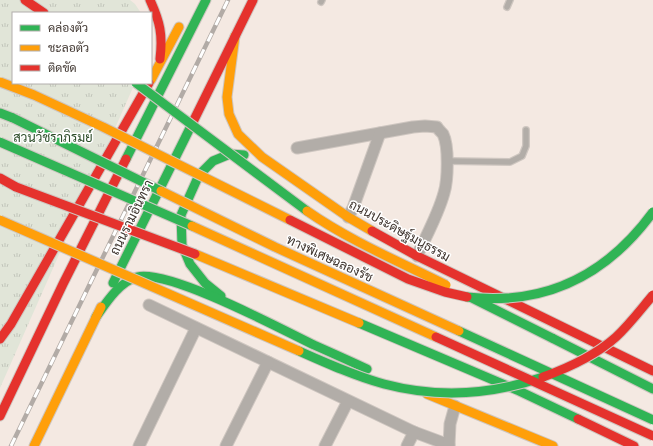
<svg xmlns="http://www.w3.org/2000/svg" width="653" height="446" viewBox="0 0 653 446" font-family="Overpass,Sarabun,sans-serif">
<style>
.park{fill:url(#park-tufts)}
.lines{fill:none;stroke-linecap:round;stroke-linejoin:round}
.lane-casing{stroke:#cec6c0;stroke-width:8}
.street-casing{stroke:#cec6c0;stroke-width:13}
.fast-casing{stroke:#cec6c0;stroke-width:11}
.slow-casing{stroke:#cec6c0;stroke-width:11}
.jam-casing{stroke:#cec6c0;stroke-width:11}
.lane{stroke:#b2ada8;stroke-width:5.5}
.street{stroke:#b2ada8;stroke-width:11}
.fast{stroke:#30b455;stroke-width:9}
.slow{stroke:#ff9f0a;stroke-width:9}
.jam{stroke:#e5322d;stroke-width:9}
.rail-casing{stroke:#b2aba6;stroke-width:4.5}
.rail{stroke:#fff;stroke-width:3;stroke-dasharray:9;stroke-linecap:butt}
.fast-bridge-casing{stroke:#cec6c0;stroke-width:11;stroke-linecap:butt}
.slow-bridge-casing{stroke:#cec6c0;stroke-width:11;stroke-linecap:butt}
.jam-bridge-casing{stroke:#cec6c0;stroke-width:11;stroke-linecap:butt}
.fast-bridge{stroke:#30b455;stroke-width:9}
.slow-bridge{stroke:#ff9f0a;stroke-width:9}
.jam-bridge{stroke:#e5322d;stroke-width:9}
.labels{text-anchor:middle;stroke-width:3;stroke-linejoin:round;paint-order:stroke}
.park-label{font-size:13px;fill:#2d4d29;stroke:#fff}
.street-label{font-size:13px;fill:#3f352f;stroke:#fff}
</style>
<defs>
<pattern id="park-tufts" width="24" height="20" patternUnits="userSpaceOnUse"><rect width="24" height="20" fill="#e1e5d8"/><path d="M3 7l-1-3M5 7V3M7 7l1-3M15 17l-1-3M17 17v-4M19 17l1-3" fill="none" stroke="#c2c5ba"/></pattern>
</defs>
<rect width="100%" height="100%" fill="#f4e9e2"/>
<polygon class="park" points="0,0 130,0 135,4 141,13 13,13 13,83 135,83 0,388"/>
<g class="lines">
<g class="lane-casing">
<g id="lane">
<polyline points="321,2 322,0"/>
<polyline points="507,7 510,0"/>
<polyline points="447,161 510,162 522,156 526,146 526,130"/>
</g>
</g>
<g class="street-casing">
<g id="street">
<path d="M 297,148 L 413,127 L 425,126 L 437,127 C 438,129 441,132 443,134 C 449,146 448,180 444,193 C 438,215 426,236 417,256"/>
<polyline points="348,217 353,208 380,133"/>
<polyline points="149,305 414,432 449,445"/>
<polyline points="139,446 196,328"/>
<polyline points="226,446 268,362"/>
<polyline points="325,446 348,401"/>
<polyline points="407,446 414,432"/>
<polyline points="449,446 450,424 455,406"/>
</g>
</g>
<g class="fast-casing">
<g id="fast">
<polyline points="0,113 13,118"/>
<polyline points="126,159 206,0"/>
<polyline points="113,283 191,126"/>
<polyline points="221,296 205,283 190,264 182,245 181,215 199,175 213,161 230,154 244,155"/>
<path d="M 96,317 C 106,303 119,282 137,277 C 169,269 281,329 314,345 C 332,353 350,361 367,369"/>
<polyline points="359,323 517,390 578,419"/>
<polyline points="552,338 653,389"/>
</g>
</g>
<g class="slow-casing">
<g id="slow">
<polyline points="235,36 227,97 229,114 238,134 262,157 348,217 372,231"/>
<polyline points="151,80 179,27"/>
<polyline points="195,254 359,323"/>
<polyline points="427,394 553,446"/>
<polyline points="34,446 101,307"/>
</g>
</g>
<g class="jam-casing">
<g id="jam">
<polyline points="25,0 44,13"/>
<path d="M 150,0 C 160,22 163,35 160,59"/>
<polyline points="191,126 253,0"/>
<polyline points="0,178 16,187"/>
<polyline points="372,231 417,256 653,371"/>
<polyline points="0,339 11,324 149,83"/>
<polyline points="0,416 63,284 126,159"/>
<polyline points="578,419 634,446"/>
</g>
</g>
<use href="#lane" class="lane"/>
<use href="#street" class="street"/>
<use href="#fast" class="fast"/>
<use href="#slow" class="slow"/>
<use href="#jam" class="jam"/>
<g class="rail-casing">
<polyline id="rail" points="11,446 228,0"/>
</g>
<use href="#rail" class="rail"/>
<g class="fast-bridge-casing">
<g id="fast-bridge">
<polyline points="136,83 307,211"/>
<polyline points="13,118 161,191"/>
<polyline points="0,142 192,226"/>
<path d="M 467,297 C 546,306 607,275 653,212"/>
<polyline points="472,298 552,338"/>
<polyline points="459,331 653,420"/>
<path d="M 299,351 C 326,363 355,376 384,384 C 437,398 491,395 543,377"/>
</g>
</g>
<g class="slow-bridge-casing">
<g id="slow-bridge">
<polyline points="0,82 34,95 103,127 290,220"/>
<polyline points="161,191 275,247 459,331"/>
<path d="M 307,211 C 350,241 400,262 446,285"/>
<polyline points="0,220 299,351"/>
<polyline points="192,226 436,337"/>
</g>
</g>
<g class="jam-bridge-casing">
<g id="jam-bridge">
<polyline points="16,187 195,254"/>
<polyline points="290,220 408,279 445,292 467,297"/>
<polyline points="436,337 653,436"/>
<path d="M 543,377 C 568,368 596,355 616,337 C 630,324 641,309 653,295"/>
</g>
</g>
<use href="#fast-bridge" class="fast-bridge"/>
<use href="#slow-bridge" class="slow-bridge"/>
<use href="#jam-bridge" class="jam-bridge"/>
</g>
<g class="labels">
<g class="park-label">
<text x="53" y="142">สวนวัชราภิรมย์</text>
</g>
<g class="street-label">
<text transform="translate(131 217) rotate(-64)" y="5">ถนนรามอินทรา</text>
<text transform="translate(400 230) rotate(29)" y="5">ถนนประดิษฐ์มนูธรรม</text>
<text transform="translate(330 258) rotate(25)" y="5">ทางพิเศษฉลองรัช</text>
</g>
</g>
<rect x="12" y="12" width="140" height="72" fill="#ffffff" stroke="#b2aeac"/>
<rect x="20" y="25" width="20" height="6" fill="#30b455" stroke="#b2aeac"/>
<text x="48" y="32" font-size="12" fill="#3f352f">คล่องตัว</text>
<rect x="20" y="45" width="20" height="6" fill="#ff9f0a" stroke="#b2aeac"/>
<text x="48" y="52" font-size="12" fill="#3f352f">ชะลอตัว</text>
<rect x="20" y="65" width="20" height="6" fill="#e5322d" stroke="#b2aeac"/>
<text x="48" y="72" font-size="12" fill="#3f352f">ติดขัด</text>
</svg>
